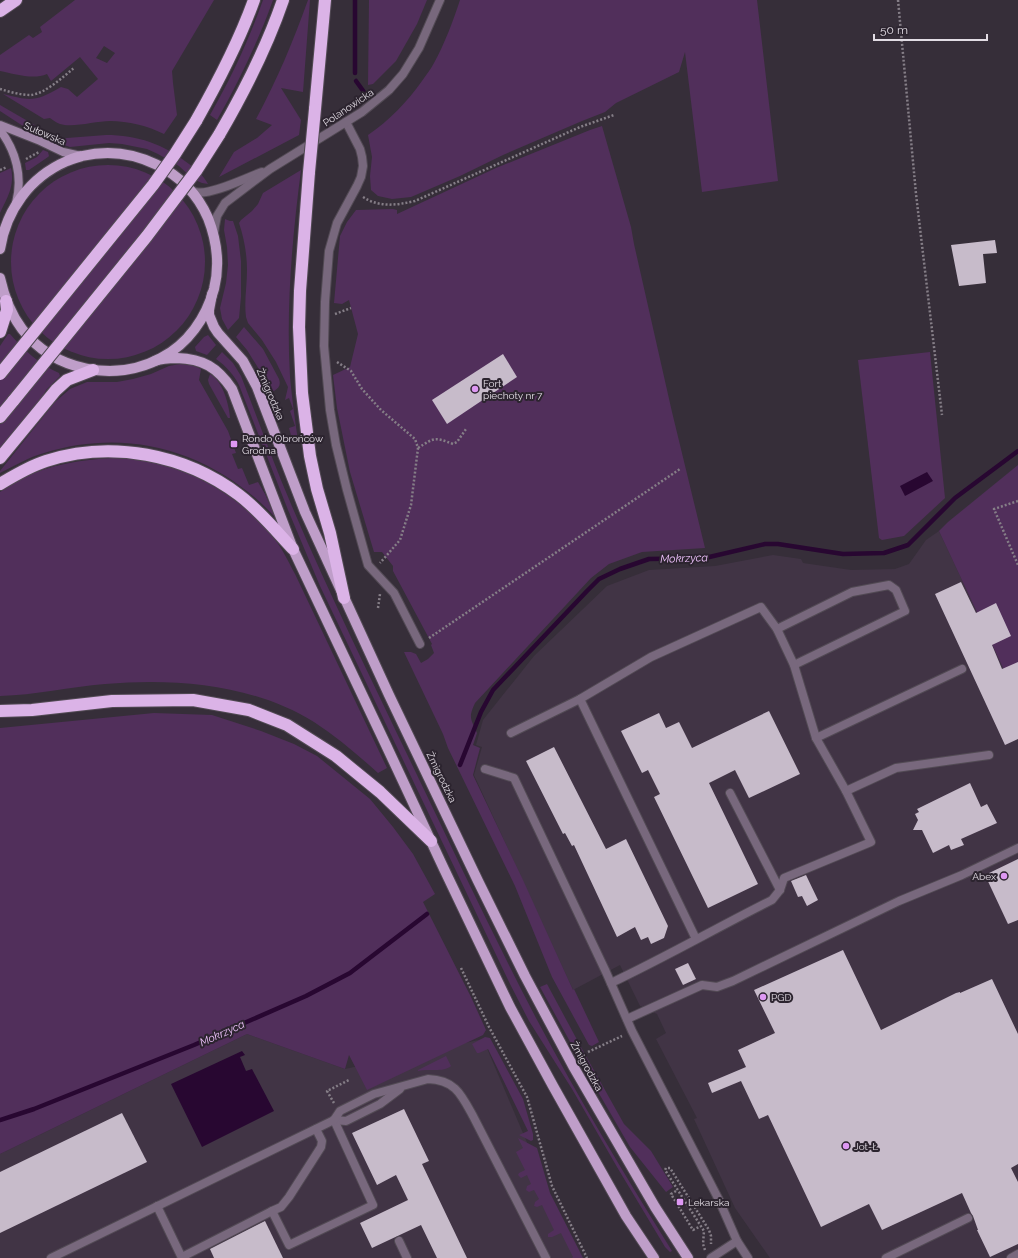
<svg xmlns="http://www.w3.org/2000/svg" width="1018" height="1258" viewBox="0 0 1018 1258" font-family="Raleway,sans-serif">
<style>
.built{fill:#413445}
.green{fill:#512f5b;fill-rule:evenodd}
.water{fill:#280731}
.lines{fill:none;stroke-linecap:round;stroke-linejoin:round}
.stream{stroke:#280731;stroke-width:4.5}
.building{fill:#c7bbca}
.service-casing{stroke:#524a54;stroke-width:10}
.minor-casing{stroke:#524a54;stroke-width:10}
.tertiary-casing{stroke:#524a54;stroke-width:10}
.secondary-casing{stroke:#524a54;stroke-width:10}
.primary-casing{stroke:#524a54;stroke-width:12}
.motorway-casing{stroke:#524a54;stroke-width:14}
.path{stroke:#857e87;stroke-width:2.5;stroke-dasharray:2 2;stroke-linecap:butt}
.service{stroke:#78687d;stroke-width:8}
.minor{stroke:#78687d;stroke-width:8}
.tertiary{stroke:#78687d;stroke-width:8}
.secondary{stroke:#a086a8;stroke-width:8}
.primary{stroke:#bf9ec9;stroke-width:10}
.motorway{stroke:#dbb3e7;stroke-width:12}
.motorway-bridge-casing{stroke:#524a54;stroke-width:14;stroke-linecap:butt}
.motorway-bridge{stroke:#dbb3e7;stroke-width:12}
.poi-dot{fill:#de98f3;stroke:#2c242f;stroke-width:1.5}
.labels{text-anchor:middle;stroke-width:4;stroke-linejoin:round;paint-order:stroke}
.street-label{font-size:10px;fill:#e2dce4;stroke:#2c242f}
.poi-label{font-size:10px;fill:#e2dce4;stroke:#2c242f;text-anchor:start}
.water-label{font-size:11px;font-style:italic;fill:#efc3fd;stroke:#2c242f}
</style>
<rect width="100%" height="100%" fill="#362e39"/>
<g class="built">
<polygon points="939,531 1018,700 1018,1258 770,1258 735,1208 694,1119 697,1118 656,1039 666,1033 657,1014 640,1006 620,965 573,990 474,775 482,747 476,745 483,720 534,656 607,586 649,570 715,566 773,555 801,559 803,563 851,570 895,569 909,564 926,540"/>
<polygon points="247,1034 345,1069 483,1039 576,1258 0,1258 0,1154"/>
</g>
<g class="green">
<path d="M 75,0 L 214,0 L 172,71 L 173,83 L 177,115 L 164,134 C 148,126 128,121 110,121 C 96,121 73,128 60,124 C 57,123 53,120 50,118 L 44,119 L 3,94 C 31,101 35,102 61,87 L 68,89 L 77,97 L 98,79 L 80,57 L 51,81 L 47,74 C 33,80 15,74 0,71 L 0,55 L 29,35 L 33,38 L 42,32 L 40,27 ZM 104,46 L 115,53 L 107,63 L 96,58 Z"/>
<path d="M 263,0 L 273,0 C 258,42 239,81 217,120 L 210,115 C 231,78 249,40 263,0 Z"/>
<path d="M 308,0 L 310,0 L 303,92 L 281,88 L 301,120 L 299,135 L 219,177 L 234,152 L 257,138 L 272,125 L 256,119 C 277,80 293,42 308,0 Z"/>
<polygon points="369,0 427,0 417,24 396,61 373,84 368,85"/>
<path d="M 460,0 L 757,0 L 778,181 L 702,192 L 685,52 L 679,72 L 616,103 L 605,112 L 582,121 L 503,155 L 460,176 L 411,197 L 392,199 L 378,196 L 371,190 L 370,176 L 372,157 L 368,135 C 390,120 407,102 422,81 C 426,75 431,69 434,63 C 445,43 453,21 460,0 Z"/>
<polygon points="0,105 38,127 40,130 37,133 23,126 0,111"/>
<path d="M 602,126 L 631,227 L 634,244 L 672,412 L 705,548 L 642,552 L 609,564 L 591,578 L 475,703 C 468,718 471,719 477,733 L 473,745 L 480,748 L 473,775 L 523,880 L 573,990 L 574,989 L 599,1042 L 592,1046 L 589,1045 L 552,977 L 515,886 L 448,748 L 443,734 L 404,652 L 411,652 L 416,654 L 421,663 L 428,659 L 434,653 L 431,645 L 432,644 L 393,571 L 393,566 L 382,552 L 374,552 L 350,472 L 337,408 L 333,375 L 350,367 L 358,334 L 349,300 L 342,304 L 334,303 L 340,236 L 347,222 L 356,210 L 393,209 L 397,210 L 397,214 L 496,168 L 590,130 Z"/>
<path d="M 106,135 C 137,135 164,144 189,164 C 196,169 203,175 208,184 L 202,183 L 193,179 L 179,166 L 158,154 L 147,149 L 122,144 L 109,143 L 70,147 L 52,141 L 67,138 Z"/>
<polygon points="43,150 48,152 49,156 48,157 29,170 26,170 25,163 37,157"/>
<circle cx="108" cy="262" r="97"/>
<path d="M 11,168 C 15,186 7,198 0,213 L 0,173 Z"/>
<path d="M 301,170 C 292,239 286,308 290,377 C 292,399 295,420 298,441 L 292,439 L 289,428 L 295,426 L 290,411 L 293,409 L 289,398 L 285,400 L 288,387 L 276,362 L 262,340 L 248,323 L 246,317 C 244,302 247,286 247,270 C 247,254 244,238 239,223 L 241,220 L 252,211 L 258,204 L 263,193 Z"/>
<polygon points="225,219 230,221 233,221 238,236 241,261 241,297 239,318 228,330 222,319 220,308 226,283 228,265 227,247 224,230"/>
<path d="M 244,327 L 263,349 L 279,379 C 281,385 279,388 274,391 L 272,390 L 247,350 L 236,337 Z"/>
<path d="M 8,334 L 10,334 C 24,350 39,364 59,373 L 60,376 L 46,390 L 44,394 L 0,449 L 0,346 Z"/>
<polygon points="208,335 216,345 207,355 196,351 195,347 204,337"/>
<path d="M 222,352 L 233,363 L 241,376 C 258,419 273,462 291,504 C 330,596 374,685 417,775 C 456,856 494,938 536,1018 C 578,1097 624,1174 672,1251 L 670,1252 L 665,1247 L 617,1167 L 572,1089 L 529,1021 L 510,984 L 320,586 L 288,510 L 239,385 C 234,375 226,366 216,359 Z"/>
<polygon points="930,352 945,498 904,536 882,540 879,538 858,360"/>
<path d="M 180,364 L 192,365 L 201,369 L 199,380 L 228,431 L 236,453 L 232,454 L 238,469 L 242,468 L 249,485 L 258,482 L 265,494 L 275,516 L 274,516 C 214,452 129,426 44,453 C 29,457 14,466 0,473 L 0,471 L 55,402 L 70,389 L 87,382 L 117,382 L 133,379 L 151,374 L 169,366 Z"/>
<path d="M 210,374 C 223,381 229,405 230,418 L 228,418 L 209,384 L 208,380 Z"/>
<path d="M 113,458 C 130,459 146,460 162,464 C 205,477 245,502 273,537 C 282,548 288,561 295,574 L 387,768 L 378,773 C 358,755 337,737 314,722 C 252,684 176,678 105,684 C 70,687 35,695 0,696 L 0,492 C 7,488 14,483 21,479 C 50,464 81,460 113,458 Z"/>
<polygon points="1018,465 1018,700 939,531 948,522"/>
<polygon points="154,713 212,715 261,731 294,744 317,756 370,799 393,827 413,854 435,894 423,902 471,997 486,1030 483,1035 367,1090 349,1055 345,1069 247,1034 0,1154 0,728"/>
<polygon points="547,984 582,1049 624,1124 651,1151 673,1187 666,1192 630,1147 590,1078 540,987"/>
<polygon points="485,1037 490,1038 523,1099 533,1134 533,1140 531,1141 519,1135 528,1131 488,1049 479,1053 477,1053 472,1044"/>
<path d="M 446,1056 L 451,1066 C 443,1073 429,1068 418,1071 L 418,1070 Z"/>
<polygon points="518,1138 537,1148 550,1193 583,1258 572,1258 573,1257 561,1233 552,1237 548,1237 548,1234 554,1230 542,1205 537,1207 534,1206 535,1202 539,1199 534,1190 529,1192 526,1190 527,1186 531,1184 527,1175 521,1178 518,1175 519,1173 525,1170 516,1152 523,1148"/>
</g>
<g class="water">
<polygon points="927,472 933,481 905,496 900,486"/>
<polygon points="242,1051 245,1055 240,1057 246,1071 252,1069 274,1111 202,1147 171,1084"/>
</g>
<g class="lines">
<g class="stream">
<polyline points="355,0 355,73"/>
<polyline points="356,81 364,92"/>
<polyline points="460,765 481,712 493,690 587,591 599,579 620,569 649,559 705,558 765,544 778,544 843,554 884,553 908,545 955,498 1018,451"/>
<polyline points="0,1120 34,1109 194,1045 306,996 350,973 427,914"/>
</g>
</g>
<g class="building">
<polygon points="995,240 997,253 983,254 986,283 959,286 951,245"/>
<polygon points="503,354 517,377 447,424 432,400"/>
<polygon points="961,582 976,613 996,603 1011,636 992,645 1002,669 1018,662 1018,739 1005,745 935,594"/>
<polygon points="769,711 800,774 749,798 735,770 709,783 758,884 708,908 654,797 660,794 648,770 642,773 621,731 659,713 666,728 679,722 692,748"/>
<polygon points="554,747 606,849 626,839 668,926 664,938 651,944 648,937 641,940 635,927 617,937 574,845 572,846 565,833 563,834 526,761"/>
<polygon points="970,783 981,807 987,804 997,823 961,839 964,845 951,850 949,845 933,853 922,830 913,830 918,820 915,814 919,812 917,809"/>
<polygon points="1018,859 1018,920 1008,924 985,875"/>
<polygon points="806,875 818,900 807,906 802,896 798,897 791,881"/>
<polygon points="843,950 881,1030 956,993 960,992 960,993 992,979 1018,1034 1018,1164 1011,1168 1018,1182 1018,1244 990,1257 977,1230 978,1230 973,1216 971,1213 962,1193 882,1230 869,1204 821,1227 768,1115 759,1119 741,1081 712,1093 708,1083 746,1067 738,1050 775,1033 754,990"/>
<polygon points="688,963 696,979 683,985 675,969"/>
<polygon points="404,1109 429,1161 422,1164 467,1258 437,1258 421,1225 372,1248 360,1223 408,1200 396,1175 377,1185 352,1133"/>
<polygon points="122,1113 147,1162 0,1233 0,1172"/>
<polygon points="265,1221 283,1258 214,1258 210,1249"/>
</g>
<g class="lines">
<g class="service-casing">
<g id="service">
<polyline points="346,122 360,149 362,157 363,166 361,177 357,186 337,223 329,251 325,302 324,346 330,410 336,445 347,490 368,565 394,593 420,644"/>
<polyline points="777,629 852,592 889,585 896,590 905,611 794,665"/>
<polyline points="580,699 696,939"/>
<path d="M 511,733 L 580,699 L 651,657 L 761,607 L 777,629 L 794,665 L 816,738 L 846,791 L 871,842 L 784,878 L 780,890 L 772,900 C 718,927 666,957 611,983"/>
<polyline points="816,738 962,669"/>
<polyline points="485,769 514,778 606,972 632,1031 719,1200 737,1241"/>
<polyline points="846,791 896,768 989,755"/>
<polyline points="730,793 780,890"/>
<polyline points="627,1019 702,985 717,987 733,981 899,901 962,875 1018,848"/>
<polyline points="334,1120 346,1121 380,1104 400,1089"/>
<polyline points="157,1206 182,1258"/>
<polyline points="272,1211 281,1207 289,1197 321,1147 322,1141 316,1129"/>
<polyline points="399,1241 407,1258"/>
<polyline points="182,1257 272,1211 289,1245 373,1205 334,1120"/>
<path d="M 51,1258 L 334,1120 L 340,1111 L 374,1094 L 428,1079 C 455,1080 461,1094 473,1116 L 546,1258"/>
<polyline points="886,1258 968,1218"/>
<polyline points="1011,1258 1018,1254"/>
</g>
</g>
<g class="minor-casing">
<polyline id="minor" points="711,1258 737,1241 748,1258"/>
</g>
<g class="tertiary-casing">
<g id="tertiary">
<path d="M 188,188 C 191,189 194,192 196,192 C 210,196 248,177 262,172"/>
<polyline points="214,234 215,226 217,216 225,203 270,169 362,112 389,90 403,74 419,48 440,0"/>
</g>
</g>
<g class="secondary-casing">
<g id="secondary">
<polyline points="0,125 38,140 63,152 81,156"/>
<path d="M 0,130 C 16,151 23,177 16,203"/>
</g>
</g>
<g class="primary-casing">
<g id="primary">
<path d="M 0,249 C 6,210 30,177 67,161 C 72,159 77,157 82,156 C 133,144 187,170 208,218 C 217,241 220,265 214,289 C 206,318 188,344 161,358 C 115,383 54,371 22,329 C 10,313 4,296 0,278"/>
<polyline points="212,294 209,310 209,315 214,327 218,333 243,361 257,387 305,512 389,695 478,881 525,976 573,1066 655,1207 688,1258"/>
<path d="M 155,361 C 162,358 169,358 177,358 C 203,359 217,367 232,389 L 293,549 L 386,745 L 444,869 L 510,1007 L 553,1086 L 626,1216 L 654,1258"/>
</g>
</g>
<g class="motorway-casing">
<g id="motorway">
<polyline points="0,11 16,0"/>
<polyline points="315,109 325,0"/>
<path d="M 196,121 C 218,82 239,42 254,0"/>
<path d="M 219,135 C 244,92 267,47 283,0"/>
<polyline points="309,172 300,291 299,327 302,393 310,456 317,489 330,533 344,598"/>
<polyline points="0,332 7,310 6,301"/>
<polyline points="0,417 14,400"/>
<polyline points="0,458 56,390 67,380 93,370"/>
<path d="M 0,484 C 15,475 30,466 46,461 C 111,440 185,454 239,495 C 259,510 276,531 293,549"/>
<polyline points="0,711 32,710 112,701 193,700 249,710 287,725 336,756 380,792 431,841"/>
</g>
</g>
<g class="path">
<polyline points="898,0 916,194 942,415"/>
<path d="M 0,89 C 10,92 21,95 31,95 C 46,93 63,77 74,68"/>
<polyline points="26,159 39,152"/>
<polyline points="0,170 7,167"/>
<path d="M 363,197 C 380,208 397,205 415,201 L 580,127 L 614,115"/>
<polyline points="335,314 351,308"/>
<polyline points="337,362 351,371 362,389 381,410 415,439 418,448 411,505 400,540 380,563"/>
<path d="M 418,448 C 435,437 435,437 453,444 L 457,442 L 466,429"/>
<polyline points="1018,501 994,509 1018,565"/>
<polyline points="378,608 380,594"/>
<polyline points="429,638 680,469"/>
<polyline points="461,968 489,1027 527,1097 552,1186 587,1258"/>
<polyline points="588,1052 622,1036"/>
<polyline points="334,1103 327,1091 349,1080"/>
<polyline points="676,1191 671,1194 693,1230 699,1227"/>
<polyline points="705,1250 703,1244 704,1231 665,1170 666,1168 670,1168 709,1230 711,1236 711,1244"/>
</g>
<use href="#service" class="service"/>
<use href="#minor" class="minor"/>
<use href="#tertiary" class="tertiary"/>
<use href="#secondary" class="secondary"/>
<use href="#primary" class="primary"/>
<use href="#motorway" class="motorway"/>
<g class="motorway-bridge-casing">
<g id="motorway-bridge">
<polyline points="309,172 315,109"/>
<polyline points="0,374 153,185 175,154 196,121"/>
<polyline points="14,400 147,236 196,171 219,135"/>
</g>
</g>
<use href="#motorway-bridge" class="motorway-bridge"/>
</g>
<g class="poi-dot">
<circle cx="475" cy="389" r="4"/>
<rect x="230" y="440" width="8" height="8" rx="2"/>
<circle cx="1004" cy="876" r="4"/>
<circle cx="763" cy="997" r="4"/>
<circle cx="846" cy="1146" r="4"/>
<rect x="676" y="1198" width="8" height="8" rx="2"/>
</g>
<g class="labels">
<g class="street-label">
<text transform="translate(348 107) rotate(-34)" y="4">Polanowicka</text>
<text transform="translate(45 133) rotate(23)" y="4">Sułowska</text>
<text transform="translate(271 394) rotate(67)" y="4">Żmigrodzka</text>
<text transform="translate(442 777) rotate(64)" y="4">Żmigrodzka</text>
<text transform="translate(587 1066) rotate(61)" y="4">Żmigrodzka</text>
</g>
<g class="poi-label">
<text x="483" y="387">Fort<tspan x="483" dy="12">piechoty nr 7</tspan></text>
<text x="242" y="442">Rondo Obrońców<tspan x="242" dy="12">Grodna</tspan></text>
<text x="996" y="880" text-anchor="end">Abex</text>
<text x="771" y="1001">PGD</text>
<text x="854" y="1150">Jot-Ł</text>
<text x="688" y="1206">Lekarska</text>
</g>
<g class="water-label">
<text transform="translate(684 558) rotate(-2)" y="4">Mokrzyca</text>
<text transform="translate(222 1033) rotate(-24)" y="4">Mokrzyca</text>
</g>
</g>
<path d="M874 34v6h113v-6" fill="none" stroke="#e2dce4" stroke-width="2"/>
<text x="880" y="34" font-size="12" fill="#e2dce4" stroke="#2c242f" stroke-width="3" paint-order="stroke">50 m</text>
</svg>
